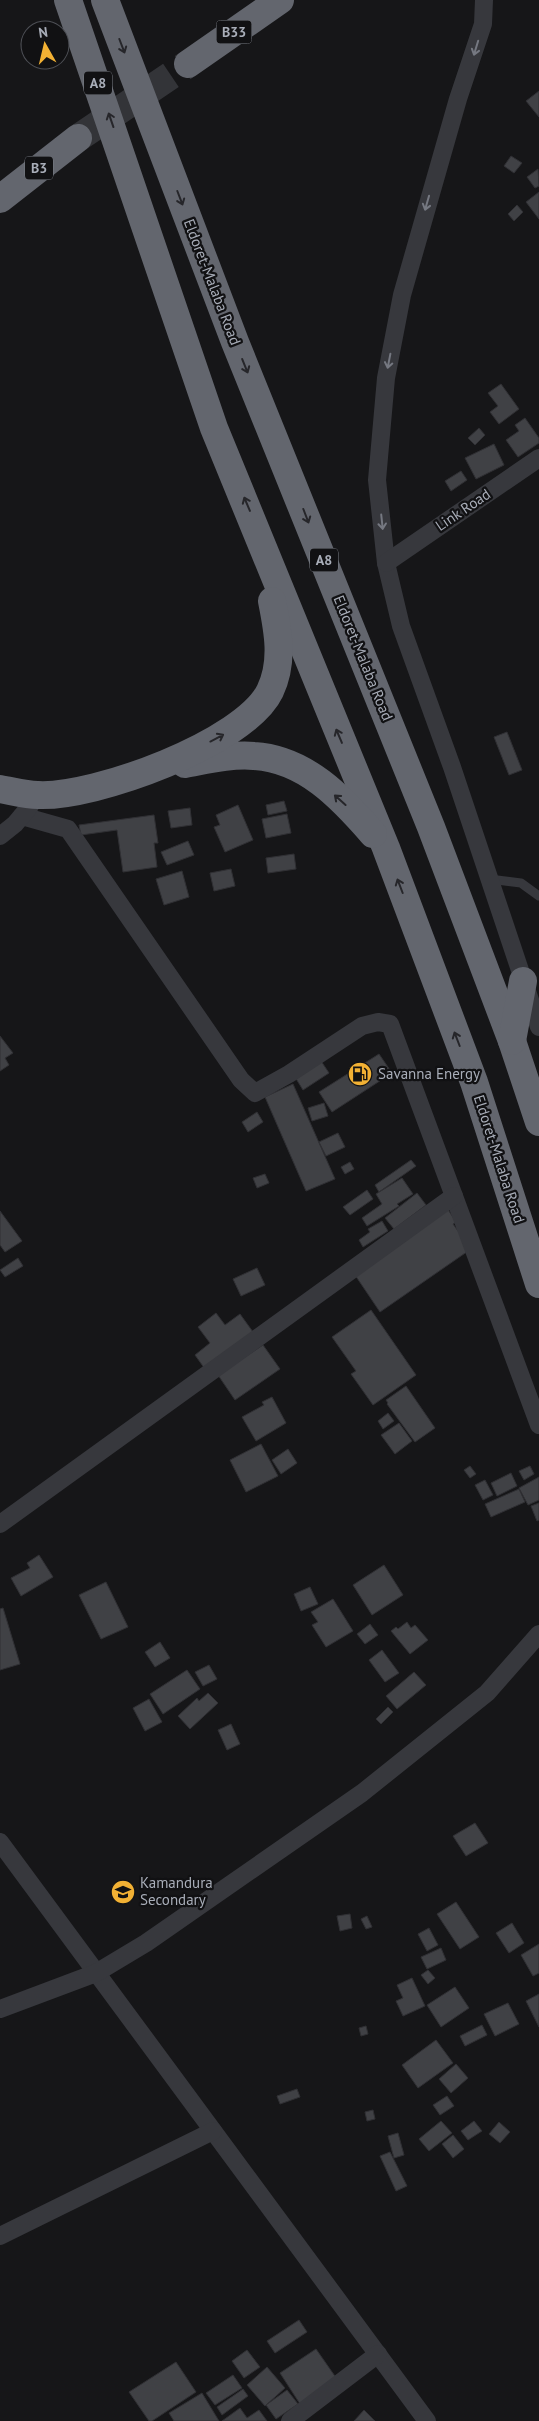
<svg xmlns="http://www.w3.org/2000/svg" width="539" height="2421" viewBox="0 0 539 2421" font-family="'PT Sans',sans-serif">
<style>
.building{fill:#404145;stroke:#303034}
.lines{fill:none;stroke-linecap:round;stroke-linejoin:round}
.highway-tunnel{stroke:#333438;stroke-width:28;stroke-dasharray:28 14;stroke-linecap:butt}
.lane{stroke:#37383d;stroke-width:9}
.street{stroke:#37383d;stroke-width:18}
.highway{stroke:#63666e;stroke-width:28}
.oneway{stroke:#26262a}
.oneway2{stroke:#757881}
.labels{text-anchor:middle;stroke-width:4.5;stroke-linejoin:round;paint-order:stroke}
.shield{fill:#111113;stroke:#7b7e86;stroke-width:1}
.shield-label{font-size:14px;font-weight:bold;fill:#a8adb8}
.street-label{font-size:15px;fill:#a8adb8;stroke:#111113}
.poi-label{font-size:15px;fill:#a8adb8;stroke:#111113;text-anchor:start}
</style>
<rect width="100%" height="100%" fill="#161618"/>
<g class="building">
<polygon points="539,91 539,117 526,101"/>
<polygon points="511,156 522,163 514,173 504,166"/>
<polygon points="538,169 539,186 535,188 527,177"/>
<polygon points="539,192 539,219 526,202"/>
<polygon points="517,205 523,212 514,221 508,214"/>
<polygon points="501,384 519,409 499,424 490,412 498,406 488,393"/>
<polygon points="525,418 539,438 539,443 518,457 506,440 519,431 515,425"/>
<polygon points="479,428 485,435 475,445 468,438"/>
<polygon points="494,444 504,465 476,479 465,458"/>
<polygon points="461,471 467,480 451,491 445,481"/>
<polygon points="507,732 522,770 509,775 494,737"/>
<polygon points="284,801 287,811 268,815 266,805"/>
<polygon points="238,805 253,840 225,852 214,827 220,825 216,815"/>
<polygon points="190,808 192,825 171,828 168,811"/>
<polygon points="287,814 291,833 266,838 262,819"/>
<polygon points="154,815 158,843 154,843 157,867 123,872 117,830 81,835 79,825"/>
<polygon points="188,841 194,855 167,865 161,852"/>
<polygon points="294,854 296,869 268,873 266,858"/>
<polygon points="231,869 235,886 214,891 210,873"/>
<polygon points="182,871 189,897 164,905 156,879"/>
<polygon points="0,1036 13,1053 5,1058 9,1065 0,1071"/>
<polygon points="379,1054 392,1073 332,1112 319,1092"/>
<polygon points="321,1061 329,1073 303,1090 295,1077"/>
<polygon points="293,1084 335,1179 306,1191 265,1097"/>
<polygon points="324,1103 328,1116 312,1121 308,1108"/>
<polygon points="257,1112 263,1122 248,1132 242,1122"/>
<polygon points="338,1133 345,1147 326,1156 319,1142"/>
<polygon points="411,1160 416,1166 379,1192 375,1185"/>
<polygon points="350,1162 354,1169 345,1174 341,1167"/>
<polygon points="265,1174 269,1183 257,1188 253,1178"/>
<polygon points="402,1178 413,1194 397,1204 399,1206 367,1226 362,1218 382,1204 376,1194"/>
<polygon points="367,1190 373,1199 350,1215 343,1207"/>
<polygon points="417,1193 426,1205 394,1229 385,1218"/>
<polygon points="447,1208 456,1222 453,1224 471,1249 380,1312 353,1272"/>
<polygon points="0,1211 22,1241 5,1252 0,1245"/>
<polygon points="382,1221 388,1231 363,1247 359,1240 370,1232 368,1229"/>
<polygon points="18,1258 23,1266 5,1277 0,1270"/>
<polygon points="257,1268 265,1285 241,1296 233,1279"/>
<polygon points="371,1310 416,1375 373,1405 351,1374 356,1371 332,1337"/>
<polygon points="216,1313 225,1325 240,1314 253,1332 205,1369 195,1355 210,1343 198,1327"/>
<polygon points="263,1345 280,1369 235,1400 218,1375"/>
<polygon points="406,1386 435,1428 415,1442 387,1404 388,1403 386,1400"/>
<polygon points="272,1397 286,1423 256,1441 242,1417 264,1405 262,1402"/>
<polygon points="388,1413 394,1421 383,1429 378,1421"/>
<polygon points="399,1423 412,1441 395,1454 381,1435"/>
<polygon points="261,1444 278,1476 246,1492 230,1460"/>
<polygon points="288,1449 297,1463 281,1474 272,1460"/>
<polygon points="470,1466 476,1474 470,1478 464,1470"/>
<polygon points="530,1466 534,1474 524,1480 519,1471"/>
<polygon points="511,1473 517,1486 497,1496 491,1483"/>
<polygon points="539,1477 539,1500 528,1505 519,1488"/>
<polygon points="485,1480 493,1495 483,1500 475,1485"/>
<polygon points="519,1489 525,1502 491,1517 485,1504"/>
<polygon points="539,1503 539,1520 537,1521 531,1506"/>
<polygon points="39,1555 53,1577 21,1596 11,1578 30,1568 27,1563"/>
<polygon points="384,1565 403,1595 372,1615 353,1585"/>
<polygon points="106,1582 128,1627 101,1639 79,1595"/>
<polygon points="310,1587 318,1604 301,1611 294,1594"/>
<polygon points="333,1599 353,1631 326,1647 312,1625 318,1622 311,1612"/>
<polygon points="3,1608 20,1664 0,1670 0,1609"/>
<polygon points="407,1622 411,1628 415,1625 428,1640 410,1654 391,1631 396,1627 398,1629"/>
<polygon points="370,1624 378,1635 365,1644 357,1634"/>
<polygon points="160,1642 170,1658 155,1667 145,1652"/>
<polygon points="382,1650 399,1673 385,1682 369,1660"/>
<polygon points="209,1665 217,1679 203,1686 195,1672"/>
<polygon points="187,1670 200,1689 163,1714 150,1694"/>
<polygon points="414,1672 426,1685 397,1709 386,1696"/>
<polygon points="208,1693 218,1703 190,1729 178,1716 197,1698 199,1701"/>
<polygon points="149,1699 162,1722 145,1731 133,1708"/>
<polygon points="388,1707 393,1712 381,1724 376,1719"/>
<polygon points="231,1724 240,1744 227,1750 218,1730"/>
<polygon points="475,1823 488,1843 466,1856 453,1836"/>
<polygon points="456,1902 479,1937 460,1949 437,1914"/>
<polygon points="350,1914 352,1928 340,1931 337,1916"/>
<polygon points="367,1916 372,1927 366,1929 361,1919"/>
<polygon points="512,1923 524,1943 509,1953 496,1933"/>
<polygon points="429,1928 438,1945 427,1951 418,1934"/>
<polygon points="539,1944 539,1973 533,1976 521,1955"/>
<polygon points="441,1948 446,1960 427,1969 421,1957"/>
<polygon points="428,1970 435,1978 428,1984 421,1975"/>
<polygon points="412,1978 425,2006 403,2016 396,2001 403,1998 397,1985"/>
<polygon points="455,1987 469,2008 441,2027 427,2005"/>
<polygon points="539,1994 539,2027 526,2001"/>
<polygon points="508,2003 519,2024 495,2036 484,2014"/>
<polygon points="482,2025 487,2035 465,2046 460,2036"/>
<polygon points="366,2026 368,2034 361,2036 359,2028"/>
<polygon points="436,2040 453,2063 418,2088 402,2065"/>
<polygon points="456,2064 468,2078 451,2093 439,2079"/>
<polygon points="297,2089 300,2097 280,2104 277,2096"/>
<polygon points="447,2096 454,2106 440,2115 433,2105"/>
<polygon points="373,2110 375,2119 367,2121 365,2112"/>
<polygon points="441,2121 452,2133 429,2151 419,2139"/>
<polygon points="474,2121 482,2131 468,2140 461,2131"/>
<polygon points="499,2122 510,2132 500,2143 489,2134"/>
<polygon points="398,2133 404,2155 394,2158 388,2136"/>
<polygon points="453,2135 464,2149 453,2158 442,2144"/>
<polygon points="390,2152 407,2186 396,2191 380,2156"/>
<polygon points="299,2320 307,2332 275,2353 267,2341"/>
<polygon points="316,2349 339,2382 302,2407 280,2373"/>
<polygon points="247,2350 260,2367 244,2378 232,2361"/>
<polygon points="176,2362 196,2392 152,2421 149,2421 129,2392"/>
<polygon points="267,2367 285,2388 265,2406 247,2385"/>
<polygon points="233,2375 242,2388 215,2405 206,2393"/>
<polygon points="243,2389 248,2396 222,2415 217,2407"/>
<polygon points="287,2390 298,2404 276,2419 266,2405"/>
<polygon points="202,2393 219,2421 174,2421 169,2413"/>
<polygon points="240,2408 247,2418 259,2410 267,2421 222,2421"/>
<polygon points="364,2410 375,2421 354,2421"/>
</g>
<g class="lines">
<polyline class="highway-tunnel" points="78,138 188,64"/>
<polyline class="lane" points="489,879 521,883 539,896"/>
<g class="street">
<polyline points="484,0 483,24 458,99 402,295 386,378 377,480 386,563 401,626 452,767 539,1027"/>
<polyline points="386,563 539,458"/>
<polyline points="22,816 68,829 241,1080 255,1093 289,1074 362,1026 378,1022 390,1024 539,1425"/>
<polyline points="0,836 15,824 30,806"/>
<polyline points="0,1524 454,1196"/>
<polyline points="0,1842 427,2421"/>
<polyline points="0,2009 96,1973 146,1943 362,1793 487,1693 539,1634"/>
<polyline points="0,2236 213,2131"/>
<polyline points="290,2421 378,2354"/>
</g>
<g class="highway">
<polyline points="68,0 214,428 386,848 474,1082 539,1284"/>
<polyline points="105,0 235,342 431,827 512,1041 539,1122"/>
<polyline points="188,64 280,0"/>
<polyline points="0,199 78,138"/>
<path d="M 185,764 C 207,760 231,754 254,756 C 305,759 341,797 373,834"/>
<path d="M 0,789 C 12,791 25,795 38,795 C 94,798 245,743 270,691 C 284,662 278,631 272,601"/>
<polyline points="512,1041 523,981"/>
</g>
</g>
<defs><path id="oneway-shaft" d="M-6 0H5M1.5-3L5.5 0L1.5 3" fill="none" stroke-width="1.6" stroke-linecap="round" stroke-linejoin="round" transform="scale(1.25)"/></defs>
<g class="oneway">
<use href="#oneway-shaft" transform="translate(122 46) rotate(69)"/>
<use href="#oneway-shaft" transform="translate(111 120) rotate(-109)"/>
<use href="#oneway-shaft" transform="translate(180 198) rotate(69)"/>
<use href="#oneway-shaft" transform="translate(245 366) rotate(68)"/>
<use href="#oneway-shaft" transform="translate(247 504) rotate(-113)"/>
<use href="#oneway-shaft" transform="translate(306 516) rotate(69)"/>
<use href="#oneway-shaft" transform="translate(339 736) rotate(-113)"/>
<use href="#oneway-shaft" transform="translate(217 738) rotate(-28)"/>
<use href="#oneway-shaft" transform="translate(340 800) rotate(-138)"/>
<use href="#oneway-shaft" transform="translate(400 886) rotate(-111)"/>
<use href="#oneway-shaft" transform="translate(457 1039) rotate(-111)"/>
</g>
<g class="oneway2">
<use href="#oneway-shaft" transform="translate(476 48) rotate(107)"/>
<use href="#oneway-shaft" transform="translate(427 203) rotate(106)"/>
<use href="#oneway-shaft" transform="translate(389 361) rotate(101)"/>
<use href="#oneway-shaft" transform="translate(382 522) rotate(84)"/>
</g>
<defs>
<g id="fuel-disc" transform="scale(1.25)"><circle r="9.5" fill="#f2b134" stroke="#111113"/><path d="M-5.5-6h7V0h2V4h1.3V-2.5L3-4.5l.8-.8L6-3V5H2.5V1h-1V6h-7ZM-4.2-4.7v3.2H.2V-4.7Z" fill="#111"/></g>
<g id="school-disc" transform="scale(1.25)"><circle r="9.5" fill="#f2b134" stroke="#111113"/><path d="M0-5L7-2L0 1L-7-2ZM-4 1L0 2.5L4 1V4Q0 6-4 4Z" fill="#111"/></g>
</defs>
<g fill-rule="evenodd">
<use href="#fuel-disc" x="360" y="1074"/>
<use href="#school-disc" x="123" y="1892"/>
</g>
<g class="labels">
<g class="shield">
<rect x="216.5" y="20.5" width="35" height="23" rx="4"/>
<rect x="84" y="71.5" width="28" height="23" rx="4"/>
<rect x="25" y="156.5" width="28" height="23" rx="4"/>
<rect x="310" y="548.5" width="28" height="23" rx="4"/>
</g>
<g class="shield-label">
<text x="234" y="37">B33</text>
<text x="98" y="88">A8</text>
<text x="39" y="173">B3</text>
<text x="324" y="565">A8</text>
</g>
<g class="street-label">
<text transform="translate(212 282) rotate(69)" y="5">Eldoret-Malaba Road</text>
<text transform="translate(463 510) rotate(-34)" y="5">Link Road</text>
<text transform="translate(363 658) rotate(68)" y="5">Eldoret-Malaba Road</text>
<text transform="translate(499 1159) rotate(72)" y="5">Eldoret-Malaba Road</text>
</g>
<g class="poi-label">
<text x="378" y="1079">Savanna Energy</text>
<text x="140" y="1888">Kamandura<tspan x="140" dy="17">Secondary</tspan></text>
</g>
</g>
<g transform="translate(45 45) rotate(352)"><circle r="24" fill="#111113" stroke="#4d4f55"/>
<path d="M0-4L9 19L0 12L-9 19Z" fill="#f2b134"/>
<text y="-8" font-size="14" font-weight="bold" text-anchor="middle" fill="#a8adb8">N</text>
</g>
</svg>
